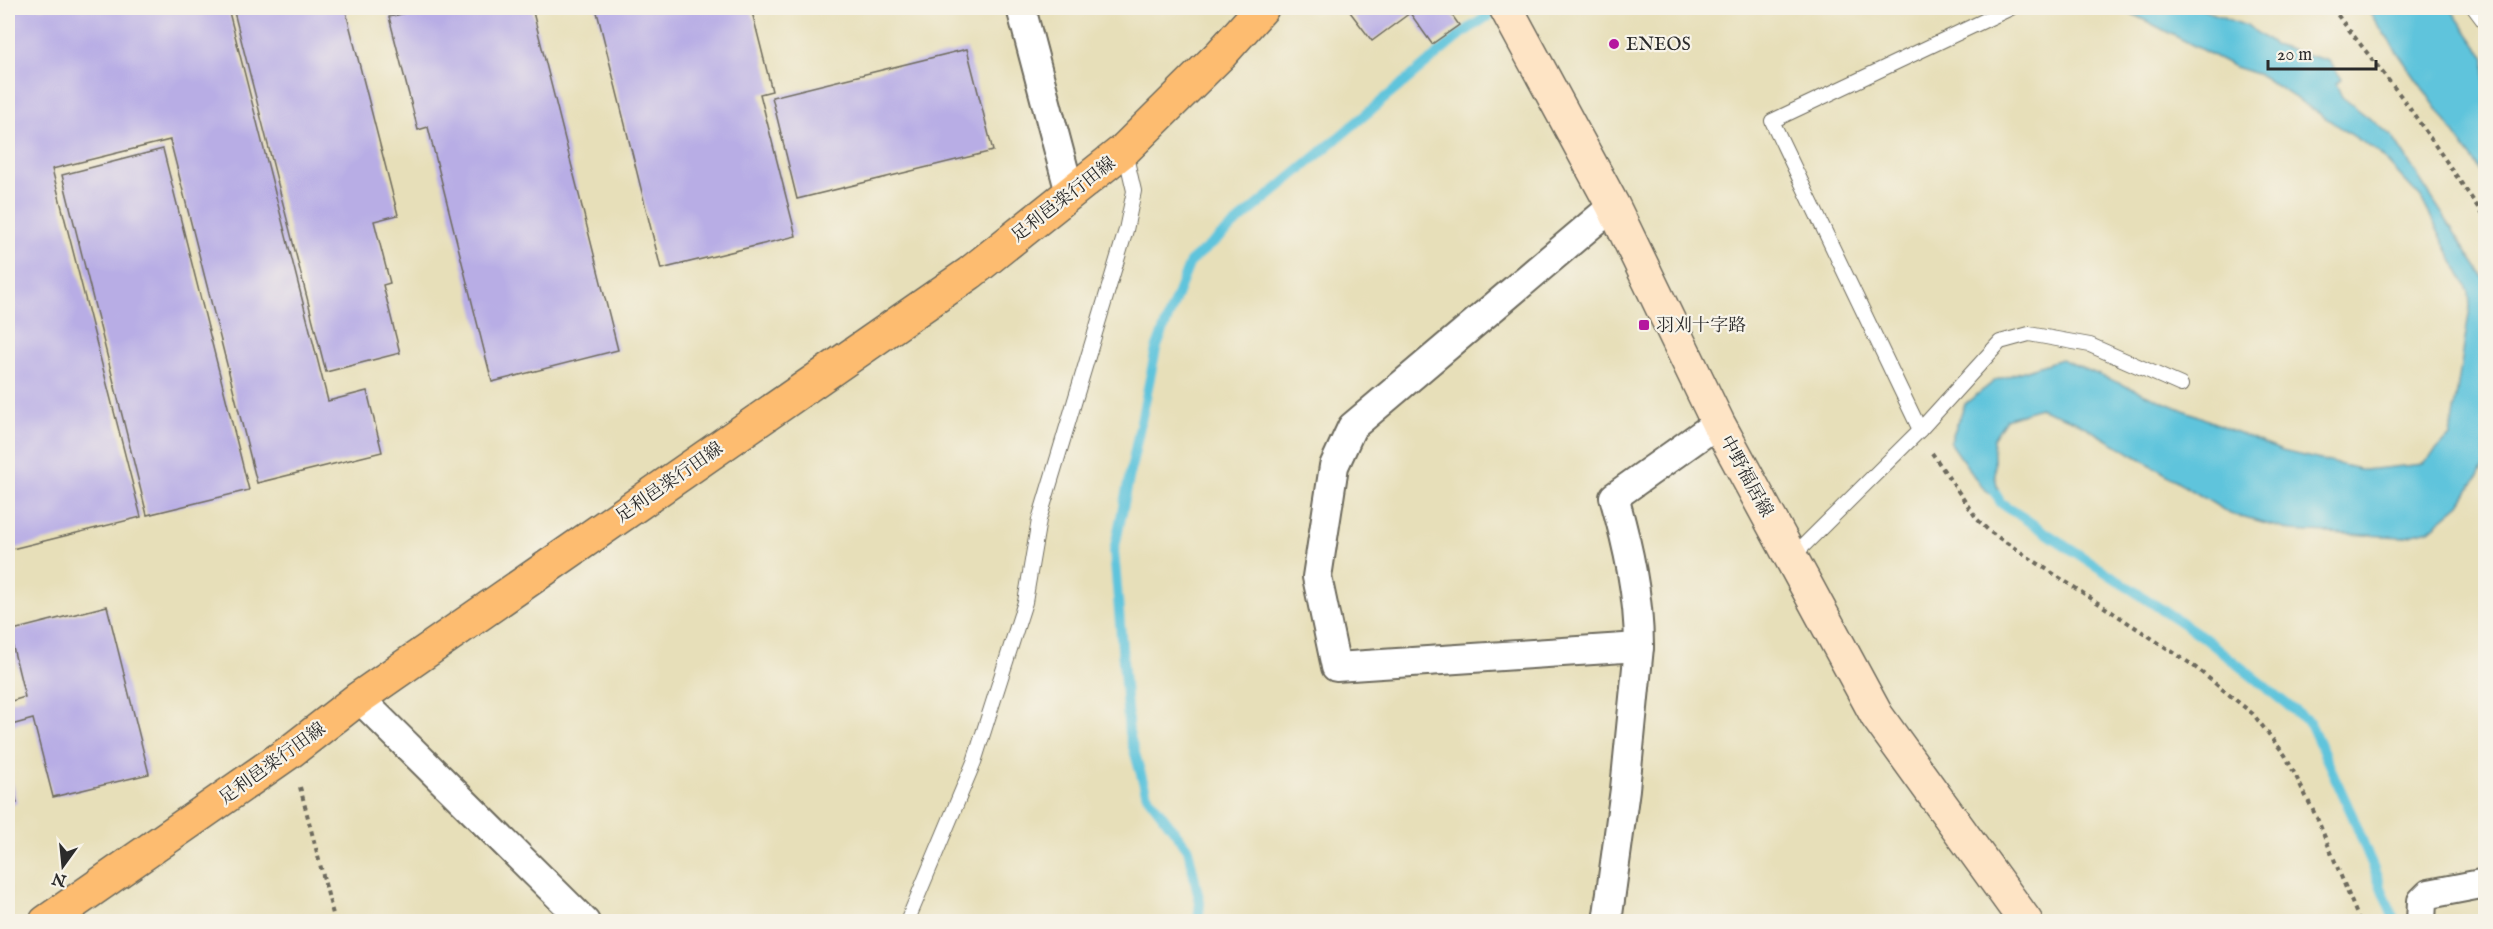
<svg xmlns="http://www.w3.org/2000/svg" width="2493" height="929" viewBox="0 0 2493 929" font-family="'IM FELL English','Noto Serif JP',serif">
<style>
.water{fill:#5fc4dc;stroke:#457884;stroke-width:1.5}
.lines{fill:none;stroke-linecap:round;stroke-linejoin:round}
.stream{stroke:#5fc4dc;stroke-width:10}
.building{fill:#b8ade5}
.lane-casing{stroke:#6d6a5d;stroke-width:16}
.street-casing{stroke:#6d6a5d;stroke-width:32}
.secondary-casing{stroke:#6d6a5d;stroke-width:36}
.primary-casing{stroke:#6d6a5d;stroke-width:36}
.path{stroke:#6d6a5d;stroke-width:4;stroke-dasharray:4.5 4.5;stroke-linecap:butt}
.lane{stroke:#fff;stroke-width:14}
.street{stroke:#fff;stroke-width:28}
.secondary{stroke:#fee4c5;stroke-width:33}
.primary{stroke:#fdbc6f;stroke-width:33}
.poi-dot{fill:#b5179e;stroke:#f7f3e8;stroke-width:2}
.labels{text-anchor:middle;stroke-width:4.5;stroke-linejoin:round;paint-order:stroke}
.poi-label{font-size:18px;fill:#2b2b2b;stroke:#f7f3e8;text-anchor:start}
.street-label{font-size:18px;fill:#2b2b2b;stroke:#f7f3e8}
</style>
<rect width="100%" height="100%" fill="#f7f3e8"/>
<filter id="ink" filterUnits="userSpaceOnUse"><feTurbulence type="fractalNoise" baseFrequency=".0167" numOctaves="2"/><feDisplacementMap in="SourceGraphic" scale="12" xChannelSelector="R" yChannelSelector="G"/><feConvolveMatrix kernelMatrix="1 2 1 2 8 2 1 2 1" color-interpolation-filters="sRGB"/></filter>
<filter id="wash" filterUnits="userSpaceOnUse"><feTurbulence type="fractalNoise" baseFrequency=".008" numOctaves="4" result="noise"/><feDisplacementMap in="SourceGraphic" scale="24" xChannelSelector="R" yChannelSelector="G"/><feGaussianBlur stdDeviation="1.35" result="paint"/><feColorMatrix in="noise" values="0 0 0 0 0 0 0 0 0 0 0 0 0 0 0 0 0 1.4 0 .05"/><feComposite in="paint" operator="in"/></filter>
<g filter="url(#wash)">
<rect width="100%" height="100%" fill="#e7dfb9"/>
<g class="water">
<polygon points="2121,8 2199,8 2249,27 2274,45 2329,61 2342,79 2336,84 2342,97 2392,136 2485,280 2485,465 2460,504 2429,530 2402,537 2292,531 2230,514 2148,463 2075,421 2039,408 2006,419 1993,439 1995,476 2001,503 1980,485 1950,442 1965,404 1996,380 2061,359 2282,451 2364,470 2423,464 2450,436 2470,307 2469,292 2421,198 2378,152 2260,75 2235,67"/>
<polygon points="2366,8 2450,8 2485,58 2485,177"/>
</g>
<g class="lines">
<g class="stream">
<polyline points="1995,493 2001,503 2202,636 2310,723 2353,817 2395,922"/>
<polyline points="1198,922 1200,903 1188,849 1147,795 1129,733 1114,551 1156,349 1190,262 1464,32 1500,8"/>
</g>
</g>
<g id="blocks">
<g class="building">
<polygon points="8,8 228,8 328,401 367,391 382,452 257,483 170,140 52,169 141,517 8,550"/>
<polygon points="233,8 345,8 398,215 374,221 390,283 383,285 400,353 326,372"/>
<polygon points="426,8 532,8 618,350 492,382 428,127 418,130 389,17"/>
<polygon points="596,8 751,8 772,91 760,94 796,236 661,269"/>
<polygon points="1347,8 1447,8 1459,25 1432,44 1410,13 1372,41"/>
<polygon points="967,49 993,151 797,199 772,97"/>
<polygon points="163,149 249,490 147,515 62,175"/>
<polygon points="107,606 149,774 53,797 33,719 8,726 8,702 25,697 9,631"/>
<polygon points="8,768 17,803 8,806"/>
</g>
</g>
</g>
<g filter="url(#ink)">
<use href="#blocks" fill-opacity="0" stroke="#6d6a5d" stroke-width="1.5"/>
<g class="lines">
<g class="lane-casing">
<g id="lane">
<polyline points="2474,8 2486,24"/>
<polyline points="1920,430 1772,121 2011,8"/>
<polyline points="1791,558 1920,430 2000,342 2029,334 2090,345 2181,385"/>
<polyline points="907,922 974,762 1025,602 1039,520 1126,230 1134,191 1125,152"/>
</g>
</g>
<g class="street-casing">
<g id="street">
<polyline points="1021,8 1070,193"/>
<polyline points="1613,206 1352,427 1334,466 1317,577 1336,667 1639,647"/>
<polyline points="359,698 585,922"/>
<path d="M 1607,922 L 1625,789 L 1639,647 C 1639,595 1628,546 1614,497 L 1718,423"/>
<polyline points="2421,922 2422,901 2429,894 2486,883"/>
</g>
</g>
<g class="secondary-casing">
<polyline id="secondary" points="1506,8 1613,206 1718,423 1877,716 2026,922"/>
</g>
<g class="primary-casing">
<polyline id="primary" points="46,922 291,751 359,698 970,273 1124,150 1221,54 1262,8"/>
</g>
<g class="path">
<polyline points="2332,8 2404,100 2486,219"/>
<polyline points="1932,453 1977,519 1990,532 2191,664 2253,714 2285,755 2317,818 2360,922"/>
<polyline points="300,787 335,922"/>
</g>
<use href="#lane" class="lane"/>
<use href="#street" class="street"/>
<use href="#secondary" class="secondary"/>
<use href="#primary" class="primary"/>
</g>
</g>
<g class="poi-dot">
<circle cx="1614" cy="44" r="6"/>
<rect x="1638" y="319" width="12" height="12" rx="3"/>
</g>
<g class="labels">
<g class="poi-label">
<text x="1626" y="50">ENEOS</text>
<text x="1656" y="331">羽刈十字路</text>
</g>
<g class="street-label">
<text transform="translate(1063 199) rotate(-38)" y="6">足利邑楽行田線</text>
<text transform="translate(1747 476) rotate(61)" y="6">中野福居線</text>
<text transform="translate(669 482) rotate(-35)" y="6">足利邑楽行田線</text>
<text transform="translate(272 763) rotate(-36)" y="6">足利邑楽行田線</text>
</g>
</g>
<rect width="2493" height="929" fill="none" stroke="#f7f3e8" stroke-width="30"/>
<g transform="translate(63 866) rotate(195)" stroke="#f7f3e8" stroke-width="4.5" paint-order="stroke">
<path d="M0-4.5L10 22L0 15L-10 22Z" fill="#2b2b2b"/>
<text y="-9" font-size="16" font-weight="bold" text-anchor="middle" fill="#2b2b2b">N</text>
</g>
<path d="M2268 60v9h108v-9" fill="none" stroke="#2b2b2b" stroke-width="3"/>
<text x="2277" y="60" font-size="18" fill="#2b2b2b" stroke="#f7f3e8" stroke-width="4.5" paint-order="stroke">20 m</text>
</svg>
